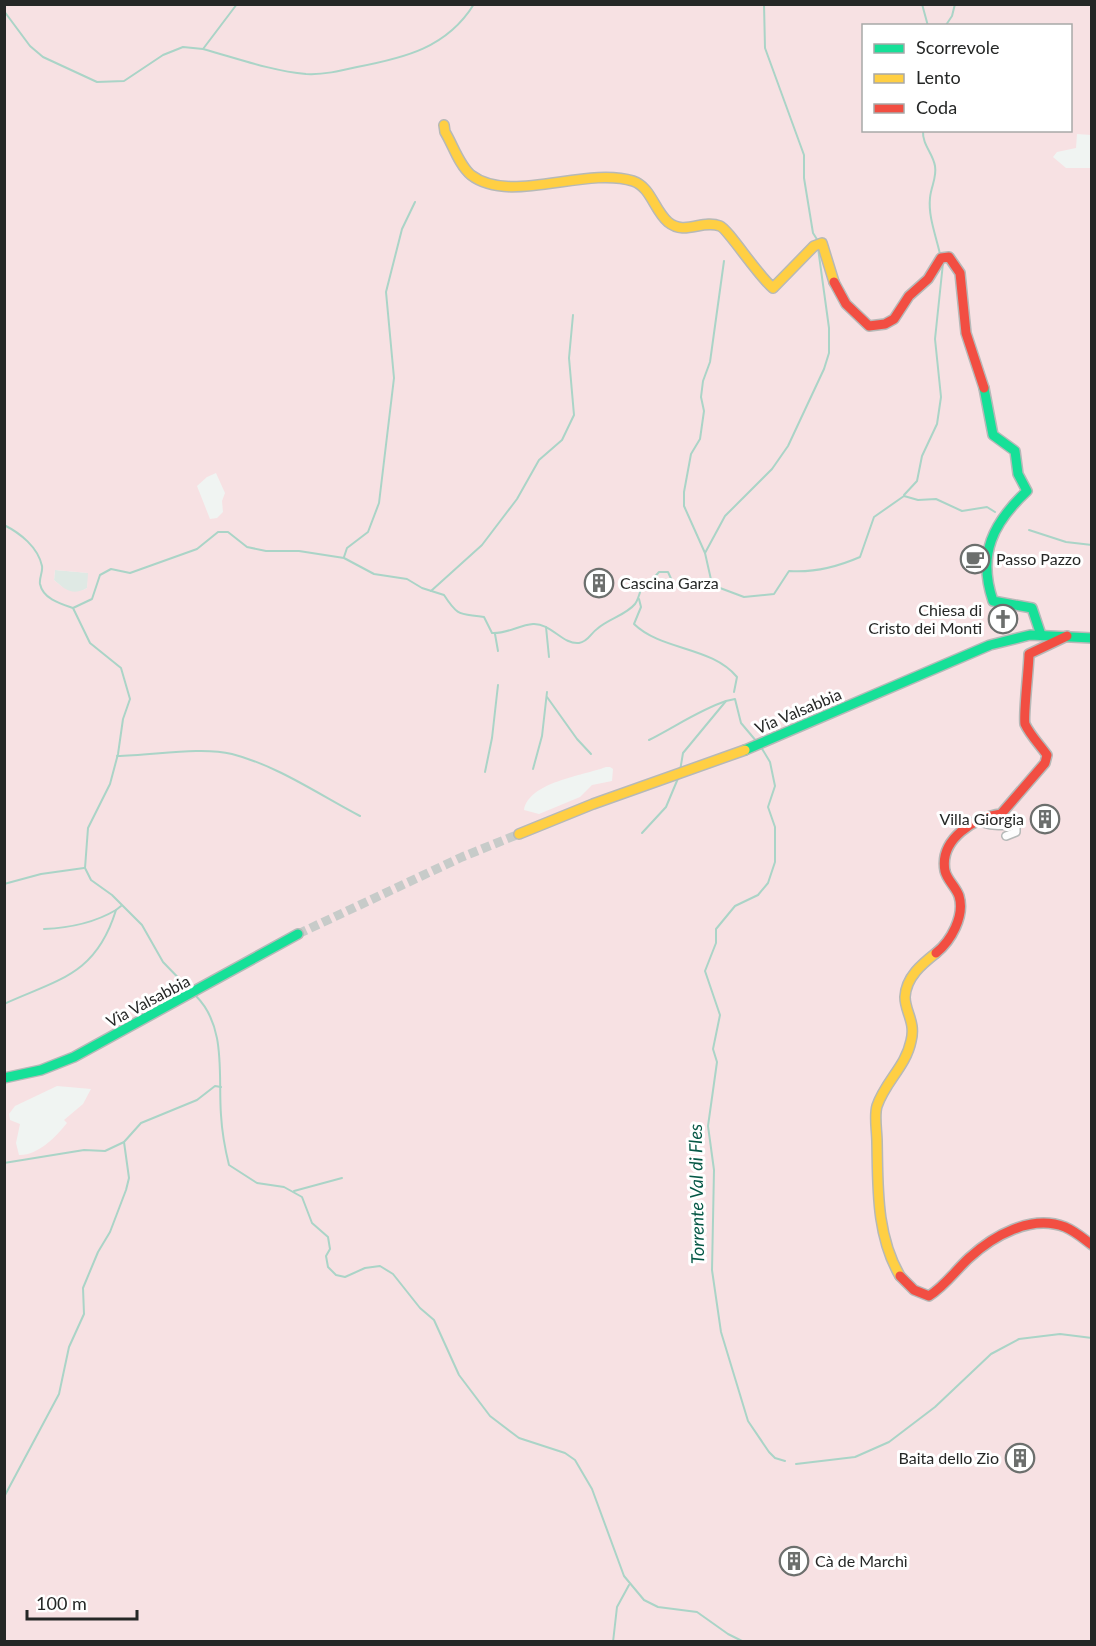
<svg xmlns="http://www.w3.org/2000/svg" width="1096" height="1646" viewBox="0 0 1096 1646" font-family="Lato,sans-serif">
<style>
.built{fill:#dfe9e4}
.green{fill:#f7e1e3;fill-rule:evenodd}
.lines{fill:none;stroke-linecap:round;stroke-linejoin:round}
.stream{stroke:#aad4c7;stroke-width:2}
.secondary-tunnel{stroke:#c7cbc9;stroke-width:9;stroke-dasharray:9 4.5;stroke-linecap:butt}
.street-casing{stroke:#b6b9b8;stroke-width:10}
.fast-casing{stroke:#b6b9b8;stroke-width:12}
.slow-casing{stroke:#b6b9b8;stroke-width:12}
.jam-casing{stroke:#b6b9b8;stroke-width:12}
.street{stroke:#fdfdfd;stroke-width:7}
.fast{stroke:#16e098;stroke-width:9}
.slow{stroke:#ffcf43;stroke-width:9}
.jam{stroke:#f24e42;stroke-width:9}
.labels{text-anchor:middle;stroke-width:6;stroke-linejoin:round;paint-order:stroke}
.poi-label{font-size:16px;fill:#252726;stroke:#fff;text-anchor:start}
.street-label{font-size:16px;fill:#252726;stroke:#fff}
.water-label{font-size:18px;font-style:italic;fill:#065846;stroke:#fff}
</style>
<rect width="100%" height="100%" fill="#f0f4f2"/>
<polygon class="built" points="55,570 89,573 87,588 78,593 68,592 54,580"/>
<path class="green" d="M 5,5 L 1091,5 L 1091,135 L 1077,134 L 1076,148 L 1057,152 L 1053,157 L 1066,168 L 1092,168 L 1091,1641 L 5,1642 ZM 864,26 L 1070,26 L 1070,130 L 864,130 ZM 216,473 L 225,493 L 222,501 L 223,512 L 217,518 L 210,519 L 197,486 L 207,477 ZM 55,570 L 88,573 L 87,588 C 72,596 66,590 54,580 ZM 606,767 L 610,767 L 613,769 L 612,781 L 592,785 L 580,797 L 539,814 L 524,810 C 529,782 582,776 606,767 ZM 57,1086 L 91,1089 L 83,1104 L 64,1120 L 67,1123 C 56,1137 37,1156 19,1155 L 16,1143 L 20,1124 L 10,1120 L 9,1114 L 15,1106 Z"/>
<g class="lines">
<g class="stream">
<polyline points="764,4 765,48 804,155 804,178 813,233 818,241"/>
<polyline points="922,4 928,26"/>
<polyline points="4,11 30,46 43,57 97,82 124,81 163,55 183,47 203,49 237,4"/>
<polyline points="936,26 946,25 952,16 955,4"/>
<path d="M 203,49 C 236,58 272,71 306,74 C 323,75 340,71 357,67 C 404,58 447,48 474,4"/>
<path d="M 923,130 C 922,145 933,153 935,166 C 937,178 931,186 930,198 C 928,216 936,236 940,254"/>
<polyline points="904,495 917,481 922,456 937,424 941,397 935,339 943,263"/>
<path d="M 4,525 C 20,533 38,547 42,566 C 43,572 39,578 40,584 C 43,599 61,604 73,608 L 92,599 L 100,575 L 111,569 L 130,573 L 197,549 L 218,532 L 228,532 L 247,547 L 266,551 L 299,551 L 344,558 L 374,574 L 407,579 L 422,588 L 444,595 C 459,618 460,613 484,617 L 492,633 C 507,634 519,625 533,624 C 551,623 563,645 579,643 C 588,642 591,633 597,629 C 608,619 626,615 635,604 C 639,599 641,588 643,582 L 652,580 L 659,572 L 668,572 L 673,583 L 712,585 L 744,597 L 774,594 L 789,571 C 815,573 837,567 860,557 L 874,517 L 904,496 L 918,500 L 936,499 L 962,511 L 987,507 L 995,512"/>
<polyline points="1029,530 1066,542 1092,545"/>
<polyline points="705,553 725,516 772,469 788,446 824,369 829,353 829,328 818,248"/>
<polyline points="344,557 347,548 368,532 379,503 394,378 386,292 402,229 415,202"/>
<polyline points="712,584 705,553 684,506 684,492 691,454 700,439 704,411 701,397 703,381 710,362 724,261"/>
<polyline points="431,591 482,545 517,499 539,460 562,440 574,415 569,358 573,315"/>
<path d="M 639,599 L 641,607 L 634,624 C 662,651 711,646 737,677 L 734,692"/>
<polyline points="73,608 90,643 121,668 130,699 123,719 118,754 110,784 88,828 85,868 91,880 112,895 142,925 163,962 192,992"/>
<polyline points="546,627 549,657"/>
<polyline points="495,634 498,651"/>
<polyline points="547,697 577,739 591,754"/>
<path d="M 649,740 C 675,727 699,710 726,701"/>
<polyline points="761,747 770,762 775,786 768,807 775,827 775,862 768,883 758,895 735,906 716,929 716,943 705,971 720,1015 713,1049 717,1062 708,1126 714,1170 712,1270 721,1332 748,1421 769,1452 775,1458 785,1461"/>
<path d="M 117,756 C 151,756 200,746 232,754 C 278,766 318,794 360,816"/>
<polyline points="533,769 542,736 547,692"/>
<polyline points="680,771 683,753 726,701 735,699 741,723 757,742"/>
<polyline points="485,772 492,738 498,685"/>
<polyline points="642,833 666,807 679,776"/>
<polyline points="4,884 41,874 84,868"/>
<path d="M 44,929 C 68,928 94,923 116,910"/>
<path d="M 196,996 C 227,1027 218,1076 221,1115 C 222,1132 225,1149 229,1165 L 257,1183 L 284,1187 L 302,1197 L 312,1223 L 328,1237 L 330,1249 L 326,1256 L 328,1267 L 336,1275 L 345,1277 L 365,1268 L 380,1266 L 393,1274 L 420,1308 L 434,1320 L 459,1375 L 490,1416 L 519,1438 L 565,1453 L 575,1460 L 592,1489 L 624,1576 L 644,1600 L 658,1607 L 697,1612 L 728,1634 L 744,1642"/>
<path d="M 4,1004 C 59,979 96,975 116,910 L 121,906"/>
<polyline points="4,1163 84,1150 105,1151 124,1142"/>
<polyline points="294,1191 342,1178"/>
<polyline points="796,1464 855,1457 889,1442 935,1407 991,1354 1019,1339 1060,1334 1092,1338"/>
<polyline points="4,1497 59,1394 69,1347 84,1314 83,1288 98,1252 110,1232 126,1190 129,1178 124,1142 141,1123 197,1100 215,1086 221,1087"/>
<polyline points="613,1642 617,1607 629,1585"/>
</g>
<polyline class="secondary-tunnel" points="298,934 462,857 519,834"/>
<g class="street-casing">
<path id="street" d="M 977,820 C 989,827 1001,826 1016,824 L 1016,832 L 1006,836"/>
</g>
<g class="fast-casing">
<g id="fast">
<path d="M 984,388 L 993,435 L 1015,451 L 1018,474 L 1027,491 C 993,523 977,554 993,601 L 1032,608 L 1041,635"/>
<polyline points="745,750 990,645 1030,635 1092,638"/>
<polyline points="4,1078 41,1070 74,1057 298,934"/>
</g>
</g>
<g class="slow-casing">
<g id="slow">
<path d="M 444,125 L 445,132 C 453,145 459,165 471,175 C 510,205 585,166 633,181 C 651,187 654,210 668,222 C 685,236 702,219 720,226 C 728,229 758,276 773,288 L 814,246 L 822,243 L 834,282"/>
<polyline points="519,834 593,804 745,750"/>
<path d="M 900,1276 C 876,1235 878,1187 877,1142 C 877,1131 874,1116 877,1106 C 885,1082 906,1066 911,1041 C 916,1022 905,1012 905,997 C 906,977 922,964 936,953"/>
</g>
</g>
<g class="jam-casing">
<g id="jam">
<polyline points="834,282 846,304 869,326 885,324 894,319 909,296 928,279 941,258 949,257 960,273 966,333 984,388"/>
<path d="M 936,953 C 951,941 965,916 959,896 C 956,887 947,880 945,871 C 939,839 975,817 1001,814 L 1045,763 L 1047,755 C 1040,745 1030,735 1025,724 C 1023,717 1029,666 1029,654 L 1067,636"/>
<path d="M 900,1276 L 914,1290 L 929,1296 C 945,1286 955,1271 969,1258 C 993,1236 1031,1214 1065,1227 C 1075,1231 1084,1239 1092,1245"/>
</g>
</g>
<use href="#street" class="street"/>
<use href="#fast" class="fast"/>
<use href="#slow" class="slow"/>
<use href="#jam" class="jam"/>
</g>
<defs>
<g id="cafe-ring" transform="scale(1.5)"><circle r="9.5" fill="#fff" stroke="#6c6f6d" stroke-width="1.5"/><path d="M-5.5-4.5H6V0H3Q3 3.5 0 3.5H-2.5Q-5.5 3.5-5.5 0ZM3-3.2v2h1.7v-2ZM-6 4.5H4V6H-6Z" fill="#6c6f6d"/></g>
<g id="building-ring" transform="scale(1.5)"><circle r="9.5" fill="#fff" stroke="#6c6f6d" stroke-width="1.5"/><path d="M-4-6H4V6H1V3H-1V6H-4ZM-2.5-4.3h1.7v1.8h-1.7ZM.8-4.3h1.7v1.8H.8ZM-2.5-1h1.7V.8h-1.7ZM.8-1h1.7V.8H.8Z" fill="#6c6f6d"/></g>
<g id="church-ring" transform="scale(1.5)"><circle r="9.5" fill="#fff" stroke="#6c6f6d" stroke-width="1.5"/><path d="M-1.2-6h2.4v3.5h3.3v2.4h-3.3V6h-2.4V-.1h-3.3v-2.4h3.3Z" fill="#6c6f6d"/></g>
</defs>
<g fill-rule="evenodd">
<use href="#cafe-ring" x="975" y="559"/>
<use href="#building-ring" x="599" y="583"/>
<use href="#church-ring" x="1003" y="619"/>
<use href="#building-ring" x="1045" y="819"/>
<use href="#building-ring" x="1020" y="1458"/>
<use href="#building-ring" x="794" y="1561"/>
</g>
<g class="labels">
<g class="poi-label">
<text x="996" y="565">Passo Pazzo</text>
<text x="620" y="589">Cascina Garza</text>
<text x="982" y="616" text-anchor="end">Chiesa di<tspan x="982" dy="18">Cristo dei Monti</tspan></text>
<text x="1024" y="825" text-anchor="end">Villa Giorgia</text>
<text x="999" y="1464" text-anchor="end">Baita dello Zio</text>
<text x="815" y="1567">Cà de Marchì</text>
</g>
<g class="street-label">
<text transform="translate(798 711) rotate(-23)" y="6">Via Valsabbia</text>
<text transform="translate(148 1001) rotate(-28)" y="6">Via Valsabbia</text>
</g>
<g class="water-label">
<text transform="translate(697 1194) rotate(-91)" y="6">Torrente Val di Fles</text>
</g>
</g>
<rect width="1096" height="1646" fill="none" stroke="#252726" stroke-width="12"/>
<rect x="862" y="24" width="210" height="108" fill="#ffffff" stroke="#a8a9a8" stroke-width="1.5"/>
<rect x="874" y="44" width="30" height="9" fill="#16e098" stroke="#a8a9a8" stroke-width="1.5"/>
<text x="916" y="54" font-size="18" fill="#252726">Scorrevole</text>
<rect x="874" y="74" width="30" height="9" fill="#ffcf43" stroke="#a8a9a8" stroke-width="1.5"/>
<text x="916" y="84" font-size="18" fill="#252726">Lento</text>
<rect x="874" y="104" width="30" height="9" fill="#f24e42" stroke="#a8a9a8" stroke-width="1.5"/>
<text x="916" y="114" font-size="18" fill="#252726">Coda</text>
<path d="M27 1610v9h110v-9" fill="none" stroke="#252726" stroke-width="3"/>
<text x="36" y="1610" font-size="18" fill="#252726" stroke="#ffffff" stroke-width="4.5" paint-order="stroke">100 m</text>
</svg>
